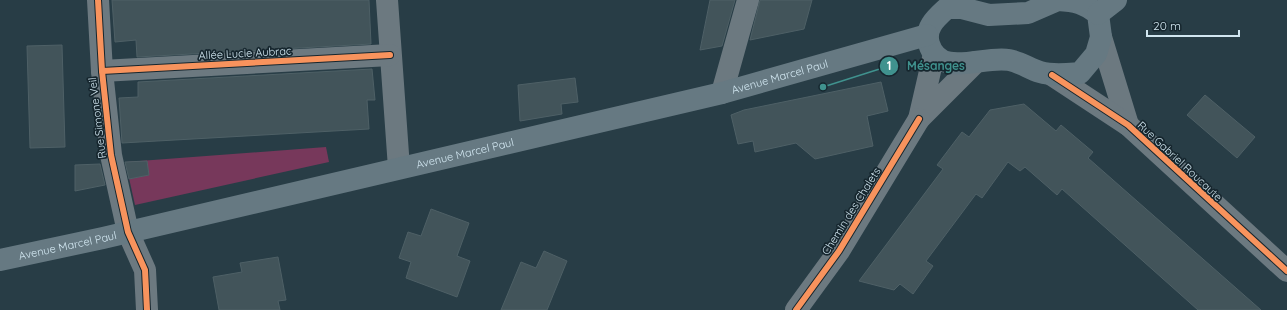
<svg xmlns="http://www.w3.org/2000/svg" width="1287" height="310" viewBox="0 0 1287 310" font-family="Quicksand,sans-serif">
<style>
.water{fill:#77385b}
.building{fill:#42545a;stroke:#4e6066}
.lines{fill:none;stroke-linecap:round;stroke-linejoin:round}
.minor{stroke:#6c7980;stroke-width:22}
.major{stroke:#667982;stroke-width:22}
.cycleway-casing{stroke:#16262e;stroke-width:8}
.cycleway{stroke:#f8935d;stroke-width:6}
.labels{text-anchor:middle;stroke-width:3.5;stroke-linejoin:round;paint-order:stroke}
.street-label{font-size:11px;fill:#d1e6f0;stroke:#16262e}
.leader{fill:none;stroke:#40928e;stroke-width:1.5}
.callout-dot{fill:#40928e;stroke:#16262e;stroke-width:1.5}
.mark-label{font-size:12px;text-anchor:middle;font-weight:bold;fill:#fff}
.callout-label{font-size:12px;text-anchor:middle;font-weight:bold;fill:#40928e;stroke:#16262e;stroke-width:3.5;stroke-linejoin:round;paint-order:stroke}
</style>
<rect width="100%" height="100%" fill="#283d46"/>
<polygon class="water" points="326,147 329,162 135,205 129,178 126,162"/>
<g class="building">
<polygon points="112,0 369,0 371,44 137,57 136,40 115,42"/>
<polygon points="710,0 735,0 722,46 700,50"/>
<polygon points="760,0 812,0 804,29 750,40"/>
<polygon points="62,45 65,147 30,148 27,46"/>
<polygon points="372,69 375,100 367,100 369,129 122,143 119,98 138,97 138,82"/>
<polygon points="575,78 578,102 561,104 562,114 520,121 518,85"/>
<polygon points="881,82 888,111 867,116 873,146 815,159 796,143 755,152 753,141 738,144 731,115 744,110"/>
<polygon points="1205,95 1255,137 1237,158 1187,115"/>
<polygon points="1024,104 1056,131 1061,125 1093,152 1088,158 1261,310 1198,310 1062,189 1057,195 1025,167 1020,171 1008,162 982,198 976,194 926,261 933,266 913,294 900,284 894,290 859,281 943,169 937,165 962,132 969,137 990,110"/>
<polygon points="147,161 149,175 129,179 125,162"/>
<polygon points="100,164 105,185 75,191 75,165"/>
<polygon points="431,209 469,223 457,256 470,261 457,297 406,278 411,262 399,258 408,232 421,236"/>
<polygon points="544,251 567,261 547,310 501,310 521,262 536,268"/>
<polygon points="278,257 286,300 278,301 280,310 219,310 213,277 242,272 240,263"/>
</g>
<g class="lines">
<g class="minor">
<polyline points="98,0 102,71 111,155 128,232 145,270 147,310"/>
<polyline points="387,0 399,168"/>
<polyline points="1101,37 1128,125"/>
<polyline points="934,54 919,119 976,62"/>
<polyline points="102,71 390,55"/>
<polyline points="1052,75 1128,125 1287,271"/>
<polyline points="722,93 748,0"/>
<polyline points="796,310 839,251 919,119"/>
</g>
<g class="major">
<path d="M 1058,0 C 1076,1 1084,3 1098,14 L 1101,37 L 1096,54 L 1080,73 C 1067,74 1053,76 1040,72 C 1030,69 1020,62 1009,60 C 983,55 940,79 929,44 C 924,28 936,18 947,8 L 962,8 L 989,15 L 1028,13 Z"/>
<polyline points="1098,14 1116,0"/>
<path id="s1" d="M 0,260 L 103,238 L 722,93 L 927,35"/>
</g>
<g class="cycleway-casing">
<g id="cycleway">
<polyline points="98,0 102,71 111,155 128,232 145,270 147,310"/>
<polyline points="102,71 390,55"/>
<polyline points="1052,75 1128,125 1287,271"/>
<polyline points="796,310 839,251 919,119"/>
</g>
</g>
<use href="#cycleway" class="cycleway"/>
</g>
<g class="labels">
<g class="street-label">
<text transform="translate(245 53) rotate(-3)" y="4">Allée Lucie Aubrac</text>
<text dy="4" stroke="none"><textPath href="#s1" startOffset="801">Avenue Marcel Paul</textPath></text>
<text transform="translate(97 118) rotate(-97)" y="4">Rue Simone Veil</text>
<text dy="4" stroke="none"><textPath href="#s1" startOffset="477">Avenue Marcel Paul</textPath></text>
<text transform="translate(1180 161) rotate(43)" y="4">Rue Gabriel Roucaute</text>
<text transform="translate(851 211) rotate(-58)" y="4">Chemin des Chalets</text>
<text dy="4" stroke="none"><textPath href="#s1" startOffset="69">Avenue Marcel Paul</textPath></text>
</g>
</g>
<path class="leader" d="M823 87L889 66"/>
<g class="callout-dot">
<circle cx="823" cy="87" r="4"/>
<circle cx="889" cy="66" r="10"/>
</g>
<g class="mark-label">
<text x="889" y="70">1</text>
</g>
<g class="callout-label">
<text x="936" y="70">Mésanges</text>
</g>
<path d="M1147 30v6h92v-6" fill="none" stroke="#d1e6f0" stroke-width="2"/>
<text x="1153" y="30" font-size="12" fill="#d1e6f0" stroke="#16262e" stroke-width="3" paint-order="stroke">20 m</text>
</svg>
